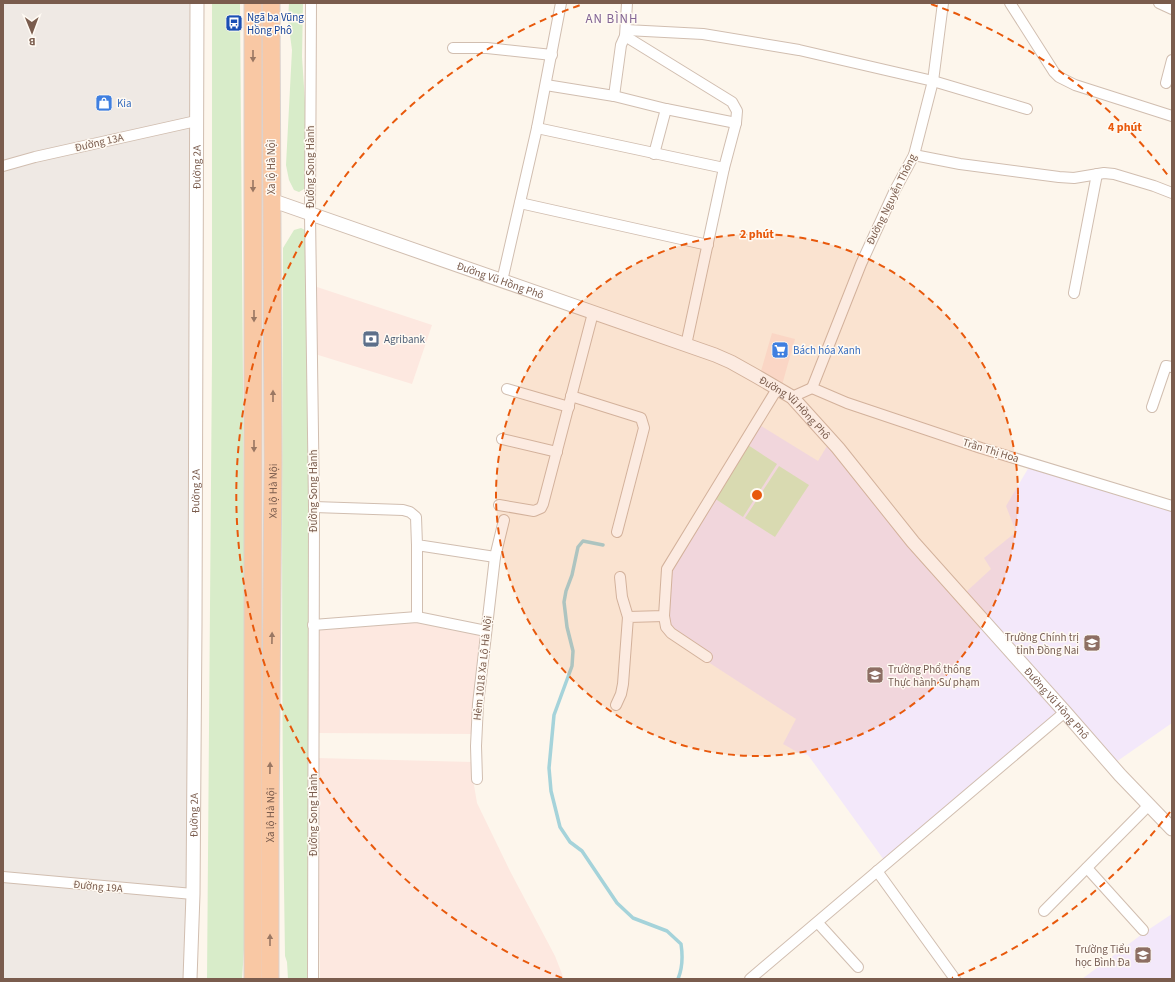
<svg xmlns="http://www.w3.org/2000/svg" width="1175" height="982" viewBox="0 0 1175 982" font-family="'Source Sans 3',sans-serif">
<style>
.commercial{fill:#fde8e0}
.industrial{fill:#efe9e4}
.education{fill:#f3e8fa}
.green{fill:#d8ecc9}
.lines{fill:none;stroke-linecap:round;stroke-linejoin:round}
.stream{stroke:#a5d3da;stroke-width:3.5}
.minor-casing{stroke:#d1beb0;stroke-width:12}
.tertiary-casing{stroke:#d1beb0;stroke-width:15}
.trunk-casing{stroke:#dad1cd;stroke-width:19}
.minor{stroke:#fff;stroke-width:10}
.tertiary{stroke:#fff;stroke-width:13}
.trunk{stroke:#f9c8a4;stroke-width:17}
.oneway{fill:#9a7763}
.ring{fill:none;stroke:#e8590c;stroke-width:2;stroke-dasharray:7 5}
.labels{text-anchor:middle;stroke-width:3;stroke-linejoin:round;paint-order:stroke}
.transit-label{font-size:11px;fill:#164399;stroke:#fffaf3;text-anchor:start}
.shop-label{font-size:11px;fill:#366cbe;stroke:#fffaf3;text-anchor:start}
.street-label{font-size:11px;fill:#7a5c4d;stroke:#fffaf3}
.service-label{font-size:11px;fill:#4e5e75;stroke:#fffaf3;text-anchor:start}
.education-label{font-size:11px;fill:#785e54;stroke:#fffaf3;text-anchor:end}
.quarter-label{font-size:13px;letter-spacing:1px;fill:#846695;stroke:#fffaf3}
.centre{fill:#e8590c;stroke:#fffaf3;stroke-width:2}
.ring-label{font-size:12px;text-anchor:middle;font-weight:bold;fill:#e8590c;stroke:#fffaf3;stroke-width:3;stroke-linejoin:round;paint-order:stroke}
</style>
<rect width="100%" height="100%" fill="#fdf6ec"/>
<g class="commercial">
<polygon points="314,286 432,325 412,384 315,354"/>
<polygon points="772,333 795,339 782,385 761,371"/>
<polygon points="417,621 481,634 472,734 317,733 317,629"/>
<polygon points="317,758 472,762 473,779 477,803 510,871 555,956 564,979 320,979"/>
</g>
<polygon class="industrial" points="3,3 190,3 189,627 187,897 183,979 3,979"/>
<g class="education">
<polygon points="753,421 818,461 827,446 907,544 1057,713 884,860 808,755 799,753 783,744 796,719 668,636 663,568"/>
<polygon points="1029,467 1172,511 1172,723 1116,762 966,592 991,569 984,558 1016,532 1006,506"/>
<polygon points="1172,914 1172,979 1082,979 1145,932"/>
</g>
<g class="green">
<polygon points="212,3 240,3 245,631 245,934 242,979 207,979 212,359"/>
<polygon points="289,3 303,3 302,57 306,117 304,189 299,192 294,190 289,180 286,165 292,50 288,20"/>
<path d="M 301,228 L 307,231 L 309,237 C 309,484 307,732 309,979 L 288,979 L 287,962 L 285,956 C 281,720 282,484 283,248 L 294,230 Z"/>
<polygon points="748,445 777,464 743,517 714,498"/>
<polygon points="779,466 809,485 775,537 745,518"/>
</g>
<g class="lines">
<path class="stream" d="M 603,545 L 583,541 L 578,547 L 572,575 L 566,591 L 564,602 L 567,627 L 573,651 L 572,666 L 554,715 L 549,768 L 551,791 L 560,827 L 570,842 L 582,851 L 617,903 L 633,918 L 667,931 L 681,944 C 683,957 683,967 678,979"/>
<g class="minor-casing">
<g id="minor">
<polyline points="311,3 310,214 314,507 313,979"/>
<polyline points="627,3 625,36 732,102 737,111 736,123 724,168 686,345"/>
<polyline points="1010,3 1054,72 1059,77 1075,85 1172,116"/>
<polyline points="1159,3 1172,9"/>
<polyline points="626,30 703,34 799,50 933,81 1027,109"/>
<polyline points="453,48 487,48 552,55"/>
<polyline points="1166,83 1172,60"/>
<polyline points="546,85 614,96 666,109 736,123"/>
<polyline points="614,96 621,45 625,36"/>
<polyline points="537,128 724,168"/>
<polyline points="654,154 666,109"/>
<polyline points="914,155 960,164 1059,177 1074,178 1104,173 1114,174 1154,186 1172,193"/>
<polyline points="3,166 35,157 196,121"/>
<polyline points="520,203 708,245"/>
<polyline points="502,281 537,128 561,3"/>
<polyline points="1074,293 1097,174"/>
<polyline points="812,388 861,264 895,190 914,155 933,81 943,3"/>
<polyline points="812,388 847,403 981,448 1172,506"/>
<polyline points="507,389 569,407"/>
<polyline points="571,396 641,418 644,428 617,532"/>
<polyline points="792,397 812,388"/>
<polyline points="1152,407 1166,366 1172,367"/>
<polyline points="502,439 557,452"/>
<polyline points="499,505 534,511 541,508 543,504 593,313"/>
<polyline points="314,507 403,510 410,512 416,517 417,545 495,557"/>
<polyline points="620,577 622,597 628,617"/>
<polyline points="664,616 666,627 671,633 707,657"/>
<polyline points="417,617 417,545"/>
<polyline points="313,625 417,617 486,631"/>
<polyline points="616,705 621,694 623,684 628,617 664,616 667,569 777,389"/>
<polyline points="477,779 476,746 478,704 495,557 504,520"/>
<polyline points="1087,868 1143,930"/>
<polyline points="877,871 955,979"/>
<polyline points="3,877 193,894"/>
<polyline points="1044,911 1148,806"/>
<polyline points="818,923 858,967"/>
<polyline points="750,979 1065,712"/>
</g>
</g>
<g class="tertiary-casing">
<g id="tertiary">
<path id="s1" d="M 271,200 L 715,355 L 731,362 L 756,376 L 792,397 L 838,448 L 913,542 L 1065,712 L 1120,775 L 1172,829"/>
<path id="s2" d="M 190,979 L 193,894 L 195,624 L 197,3"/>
</g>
</g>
<g class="trunk-casing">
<g id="trunk">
<polyline points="253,3 253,979"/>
<path id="s3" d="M 270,979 L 270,825 L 273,462 L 271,3"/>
</g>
</g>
<use href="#minor" class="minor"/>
<use href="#tertiary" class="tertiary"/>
<use href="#trunk" class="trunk"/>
</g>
<defs><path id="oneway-solid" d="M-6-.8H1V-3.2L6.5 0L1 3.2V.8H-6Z"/></defs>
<g class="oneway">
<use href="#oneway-solid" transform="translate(253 56) rotate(90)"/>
<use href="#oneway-solid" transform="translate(253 186) rotate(90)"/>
<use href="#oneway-solid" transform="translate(254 316) rotate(90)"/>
<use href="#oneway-solid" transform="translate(273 396) rotate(-90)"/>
<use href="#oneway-solid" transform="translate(254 446) rotate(90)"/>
<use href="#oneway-solid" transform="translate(272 638) rotate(-89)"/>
<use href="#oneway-solid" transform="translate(270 768) rotate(-89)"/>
<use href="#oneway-solid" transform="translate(270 940) rotate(-90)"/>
</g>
<circle cx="757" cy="495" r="261" fill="#e8590c" fill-opacity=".12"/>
<g class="ring">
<circle cx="757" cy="495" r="261"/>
<path d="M1170 812A521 521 0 0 1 952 978M562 978A521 521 0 0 1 583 4M931 4A521 521 0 0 1 1170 178"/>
</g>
<defs>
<g id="bus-square" transform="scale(0.9)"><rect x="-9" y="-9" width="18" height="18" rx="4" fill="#1a4fb4" stroke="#fffaf3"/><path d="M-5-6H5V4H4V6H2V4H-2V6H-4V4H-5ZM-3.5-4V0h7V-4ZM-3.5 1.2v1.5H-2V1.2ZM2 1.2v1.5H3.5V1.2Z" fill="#fff"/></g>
<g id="shop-square" transform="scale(0.9)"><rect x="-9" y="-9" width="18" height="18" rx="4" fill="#3f7fe0" stroke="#fffaf3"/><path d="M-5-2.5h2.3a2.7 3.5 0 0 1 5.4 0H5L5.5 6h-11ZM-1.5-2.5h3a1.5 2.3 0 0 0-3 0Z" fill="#fff"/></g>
<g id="bank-square" transform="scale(0.9)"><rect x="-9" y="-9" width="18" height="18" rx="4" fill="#5c6f8a" stroke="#fffaf3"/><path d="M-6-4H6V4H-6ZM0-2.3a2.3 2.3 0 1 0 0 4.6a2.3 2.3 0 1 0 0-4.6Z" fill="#fff"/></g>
<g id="supermarket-square" transform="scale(0.9)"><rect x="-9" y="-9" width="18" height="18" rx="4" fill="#3f7fe0" stroke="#fffaf3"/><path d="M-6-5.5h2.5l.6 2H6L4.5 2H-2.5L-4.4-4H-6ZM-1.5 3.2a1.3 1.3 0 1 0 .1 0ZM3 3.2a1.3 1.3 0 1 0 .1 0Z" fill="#fff"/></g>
<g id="school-square" transform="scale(0.9)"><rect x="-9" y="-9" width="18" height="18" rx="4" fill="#8d6e63" stroke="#fffaf3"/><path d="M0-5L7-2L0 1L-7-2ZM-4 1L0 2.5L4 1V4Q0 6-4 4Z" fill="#fff"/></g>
</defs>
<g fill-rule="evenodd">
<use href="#bus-square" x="234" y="23"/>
<use href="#shop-square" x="104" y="103"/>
<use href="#bank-square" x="371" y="339"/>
<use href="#supermarket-square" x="780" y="350"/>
<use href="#school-square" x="1092" y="643"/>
<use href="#school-square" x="875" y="675"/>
<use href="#school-square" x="1143" y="955"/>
</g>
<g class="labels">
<g class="transit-label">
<text x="247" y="21">Ngã ba Vũng<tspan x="247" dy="13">Hồng Phô</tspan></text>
</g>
<g class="shop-label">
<text x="117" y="107">Kia</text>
<text x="793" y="354">Bách hóa Xanh</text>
</g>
<g class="street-label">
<text transform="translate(99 142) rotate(-13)" y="4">Đường 13A</text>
<text dy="4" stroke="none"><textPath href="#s2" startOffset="812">Đường 2A</textPath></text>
<text transform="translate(271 167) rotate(-90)" y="4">Xa lộ Hà Nội</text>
<text transform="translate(310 167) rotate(-90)" y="4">Đường Song Hành</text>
<text transform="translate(891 199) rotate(-64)" y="4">Đường Nguyễn Thông</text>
<text dy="4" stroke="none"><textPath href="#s1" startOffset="243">Đường Vũ Hồng Phô</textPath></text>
<text dy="4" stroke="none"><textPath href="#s1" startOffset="567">Đường Vũ Hồng Phô</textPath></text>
<text transform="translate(991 450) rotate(17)" y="4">Trần Thị Hoa</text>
<text dy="4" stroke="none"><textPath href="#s2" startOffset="488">Đường 2A</textPath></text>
<text dy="4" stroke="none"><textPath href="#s3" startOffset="488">Xa lộ Hà Nội</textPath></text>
<text transform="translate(313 491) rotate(-90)" y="4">Đường Song Hành</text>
<text transform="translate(482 668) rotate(-84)" y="4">Hẻm 1018 Xa Lộ Hà Nội</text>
<text dy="4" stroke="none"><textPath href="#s1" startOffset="963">Đường Vũ Hồng Phô</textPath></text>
<text dy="4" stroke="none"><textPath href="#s2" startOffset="164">Đường 2A</textPath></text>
<text dy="4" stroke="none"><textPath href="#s3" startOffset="164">Xa lộ Hà Nội</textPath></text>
<text transform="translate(313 815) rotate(-90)" y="4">Đường Song Hành</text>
<text transform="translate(98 886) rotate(5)" y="4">Đường 19A</text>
</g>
<g class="service-label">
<text x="384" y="343">Agribank</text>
</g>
<g class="education-label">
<text x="1079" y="641">Trường Chính trị<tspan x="1079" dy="13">tỉnh Đồng Nai</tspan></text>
<text x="888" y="673" text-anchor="start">Trường Phổ thông<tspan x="888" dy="13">Thực hành Sư phạm</tspan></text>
<text x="1130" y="953">Trường Tiểu<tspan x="1130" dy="13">học Bình Đa</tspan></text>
</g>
<g class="quarter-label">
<text x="612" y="23">AN BÌNH</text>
</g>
</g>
<circle cx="757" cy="495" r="6" class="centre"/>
<g class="ring-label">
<text x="1125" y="131">4 phút</text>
<text x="757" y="238">2 phút</text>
</g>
<rect width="1175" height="982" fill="none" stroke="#7a5c4d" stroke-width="8"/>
<g transform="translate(32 32) rotate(179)" stroke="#fffaf3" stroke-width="3" paint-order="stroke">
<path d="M0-3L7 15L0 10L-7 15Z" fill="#7a5c4d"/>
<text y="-6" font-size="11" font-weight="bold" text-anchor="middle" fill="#7a5c4d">B</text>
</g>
</svg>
